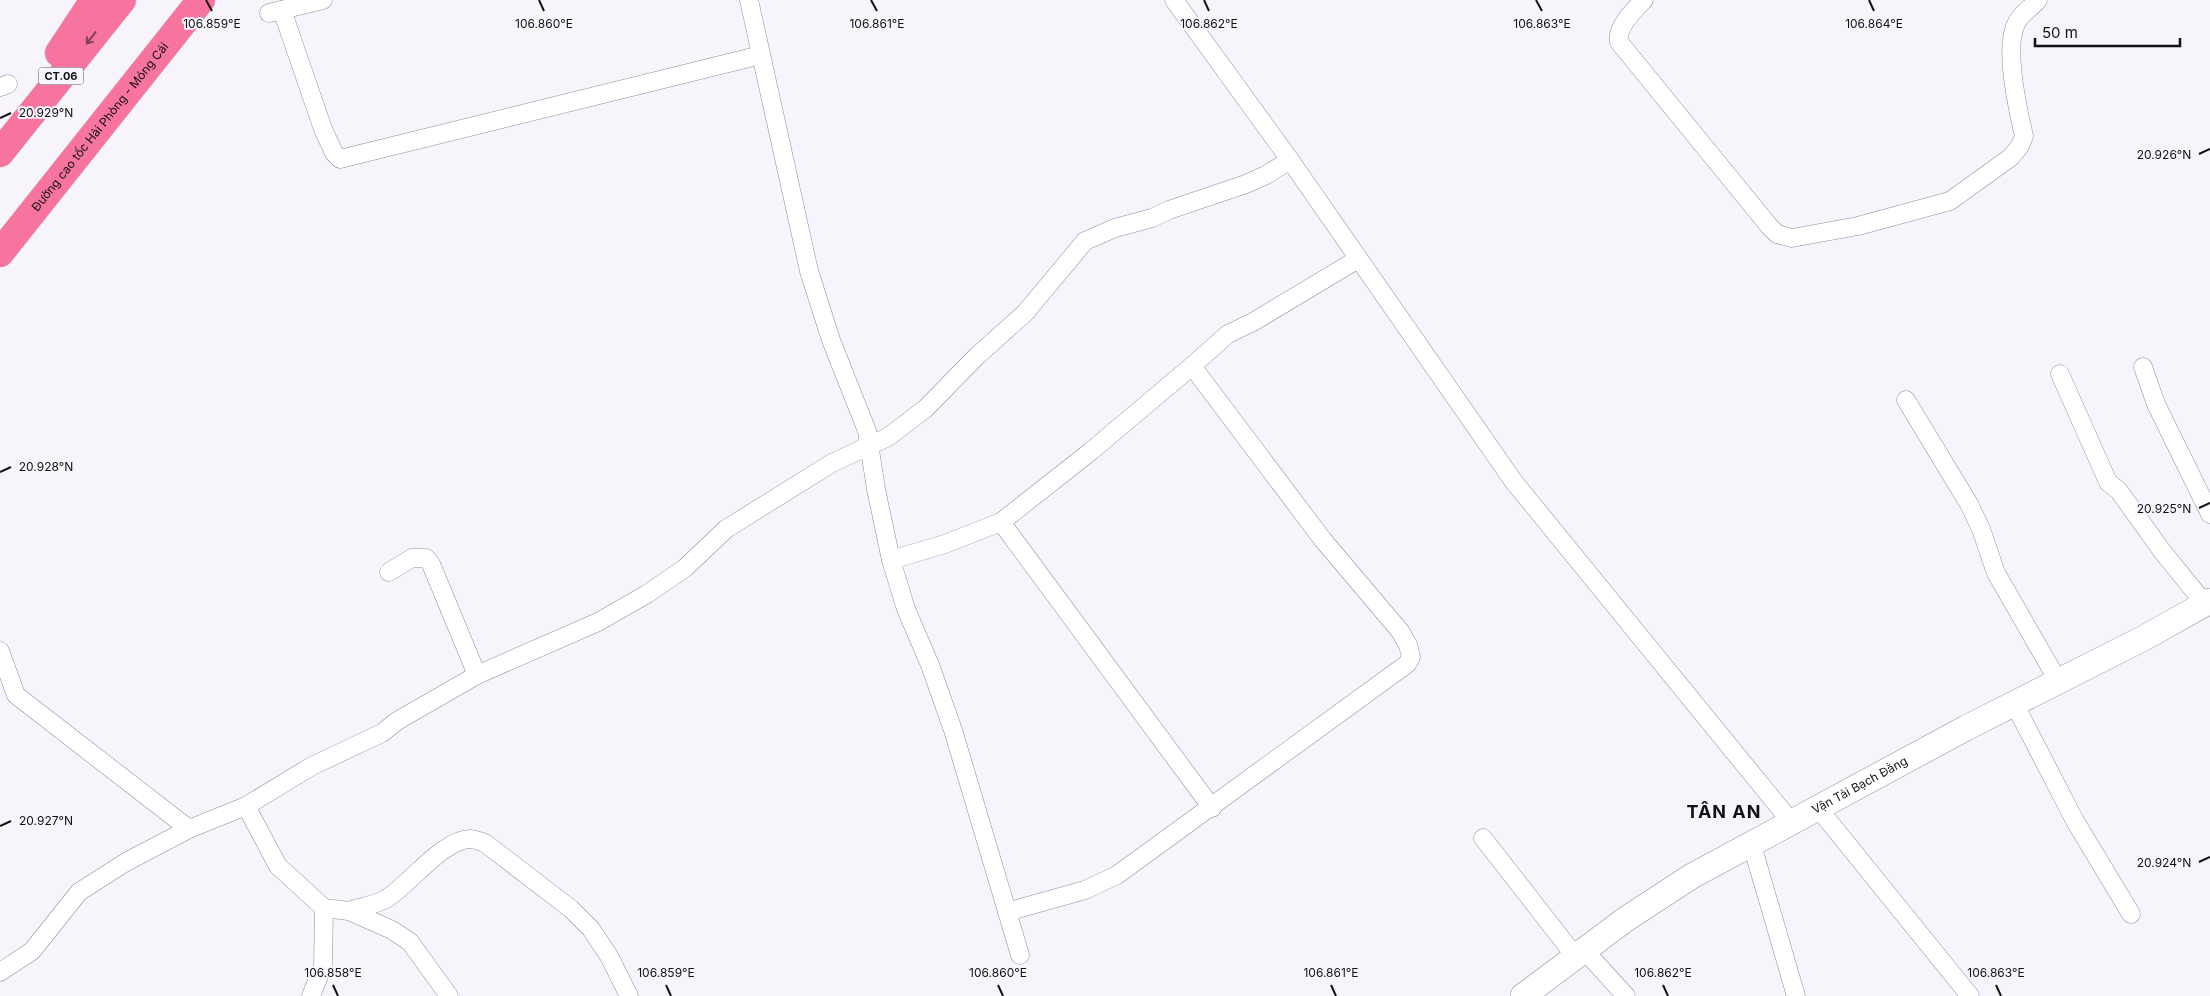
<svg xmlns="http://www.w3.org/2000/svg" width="2210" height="996" viewBox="0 0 2210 996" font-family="Inter,sans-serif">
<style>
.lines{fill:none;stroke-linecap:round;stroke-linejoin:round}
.street-casing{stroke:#938a9d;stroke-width:19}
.secondary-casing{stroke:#938a9d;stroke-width:26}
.highway-casing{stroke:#d5d4d5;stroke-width:29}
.street{stroke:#fff;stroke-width:18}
.secondary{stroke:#fff;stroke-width:25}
.highway{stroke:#f6749d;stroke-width:28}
.oneway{stroke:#84425a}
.ticks{fill:none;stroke:#131017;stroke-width:2}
.labels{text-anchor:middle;stroke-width:4;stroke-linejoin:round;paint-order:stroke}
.shield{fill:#f7f4fc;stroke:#57545c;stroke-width:1}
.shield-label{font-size:11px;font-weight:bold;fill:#131017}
.street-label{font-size:12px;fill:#131017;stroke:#f7f4fc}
.district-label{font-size:18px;font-weight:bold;letter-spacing:1px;fill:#131017;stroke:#f7f4fc}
.ticks-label{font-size:12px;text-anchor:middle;fill:#131017;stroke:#f7f4fc;stroke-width:4;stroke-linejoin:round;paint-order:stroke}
</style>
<rect width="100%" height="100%" fill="#f7f4fc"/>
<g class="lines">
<g class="street-casing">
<g id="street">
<polyline points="749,0 809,271 831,340 867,431 876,489 891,560 906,609 930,665 953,730 1020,955"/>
<polyline points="1174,0 1290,160 1514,482 1792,823"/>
<path d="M 1644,0 C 1634,10 1616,27 1619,42 L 1769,226 L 1777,234 L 1792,238 L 1858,226 L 1950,201 L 2011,157 L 2020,146 L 2024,136 C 2018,110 2003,46 2017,22 C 2021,14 2032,7 2038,0"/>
<polyline points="282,10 323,129 334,153 340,159 761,55"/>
<polyline points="269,13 323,0"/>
<polyline points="0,87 8,84"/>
<polyline points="2143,367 2156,404 2210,514"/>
<polyline points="2060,374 2108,482 2119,491 2162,551 2205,604"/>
<polyline points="1906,400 1969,504 1981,529 1996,573 2058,681"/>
<polyline points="1001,522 1212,808"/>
<polyline points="891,560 945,544 1001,522 1090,452 1192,366 1228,334 1253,322 1358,259"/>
<polyline points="389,572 412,558 426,558 431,564 477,675"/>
<polyline points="0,651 16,695 189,829 246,806 312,766 382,733 397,721 477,675 598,622 647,594 685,568 726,529 832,463 888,437 925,409 977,356 1025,313 1085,241 1115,228 1152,218 1169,210 1246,184 1266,175 1290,160"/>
<polyline points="2014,703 2075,821 2131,914"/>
<polyline points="246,806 278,866 324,908 349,911 392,930 410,942 449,996"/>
<polyline points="1818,808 1970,996"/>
<polyline points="1483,838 1575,956"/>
<polyline points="1752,845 1796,996"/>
<path d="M 349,911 C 360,907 375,905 386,899 C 410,884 442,840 470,839 C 475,839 481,842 485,843 L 571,909 L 591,929 L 609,956 L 629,996"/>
<polyline points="1007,912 1085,890 1117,875 1407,664 1411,657 1408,645 1400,631 1323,540 1192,366"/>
<polyline points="1584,950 1626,996"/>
<polyline points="0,972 32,951 79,892 126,862 189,829"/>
<polyline points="311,996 323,966 324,908"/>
</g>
</g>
<g class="secondary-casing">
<g id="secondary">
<path id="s1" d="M 1523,996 L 1626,919 L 1692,876 L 1966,728 L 2144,638 L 2210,601"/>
</g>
</g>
<g class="highway-casing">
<g id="highway">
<polyline points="59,53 94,0"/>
<polyline points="0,153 122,0"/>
<path id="s2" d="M 0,253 L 201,0"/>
</g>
</g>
<use href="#street" class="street"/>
<use href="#secondary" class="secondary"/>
<use href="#highway" class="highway"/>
</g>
<defs><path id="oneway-shaft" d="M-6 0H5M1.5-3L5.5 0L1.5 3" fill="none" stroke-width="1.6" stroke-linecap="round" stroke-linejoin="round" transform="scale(1.25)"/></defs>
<use class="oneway" href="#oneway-shaft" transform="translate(91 38) rotate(128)"/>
<path class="ticks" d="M 206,0 L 212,11M 539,0 L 544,11M 871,0 L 877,11M 1204,0 L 1209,11M 1536,0 L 1542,11M 1869,0 L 1874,11M 0,118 L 11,113M 2199,154 L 2210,149M 0,472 L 11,467M 2199,508 L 2210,503M 0,826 L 11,821M 2199,862 L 2210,857M 333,985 L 338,996M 666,985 L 671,996M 998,985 L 1003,996M 1331,985 L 1336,996M 1663,985 L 1668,996M 1996,985 L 2001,996"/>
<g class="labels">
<rect class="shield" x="38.5" y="67.5" width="45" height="17" rx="4"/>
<g class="shield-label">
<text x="61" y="80">CT.06</text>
</g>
<g class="street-label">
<text dy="4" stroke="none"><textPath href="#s2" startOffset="161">Đường cao tốc Hải Phòng - Móng Cái</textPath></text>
<text dy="4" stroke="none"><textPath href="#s1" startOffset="398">Vận Tải Bạch Đằng</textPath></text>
</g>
<g class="district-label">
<text x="1724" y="818">TÂN AN</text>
</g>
</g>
<g class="ticks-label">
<text x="544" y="28">106.860°E</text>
<text x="1209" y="28">106.862°E</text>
<text x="1874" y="28">106.864°E</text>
<text x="212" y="28">106.859°E</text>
<text x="877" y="28">106.861°E</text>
<text x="1542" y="28">106.863°E</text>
<text x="46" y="117">20.929°N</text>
<text x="2164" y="159">20.926°N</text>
<text x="46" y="471">20.928°N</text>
<text x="2164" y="513">20.925°N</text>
<text x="46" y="825">20.927°N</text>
<text x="2164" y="867">20.924°N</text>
<text x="333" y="977">106.858°E</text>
<text x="666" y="977">106.859°E</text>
<text x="998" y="977">106.860°E</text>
<text x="1331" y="977">106.861°E</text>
<text x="1663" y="977">106.862°E</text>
<text x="1996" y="977">106.863°E</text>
</g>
<path d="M2035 38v8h145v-8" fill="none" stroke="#131017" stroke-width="2.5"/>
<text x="2042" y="38" font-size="15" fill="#131017" stroke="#f7f4fc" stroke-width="4" paint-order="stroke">50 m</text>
</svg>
